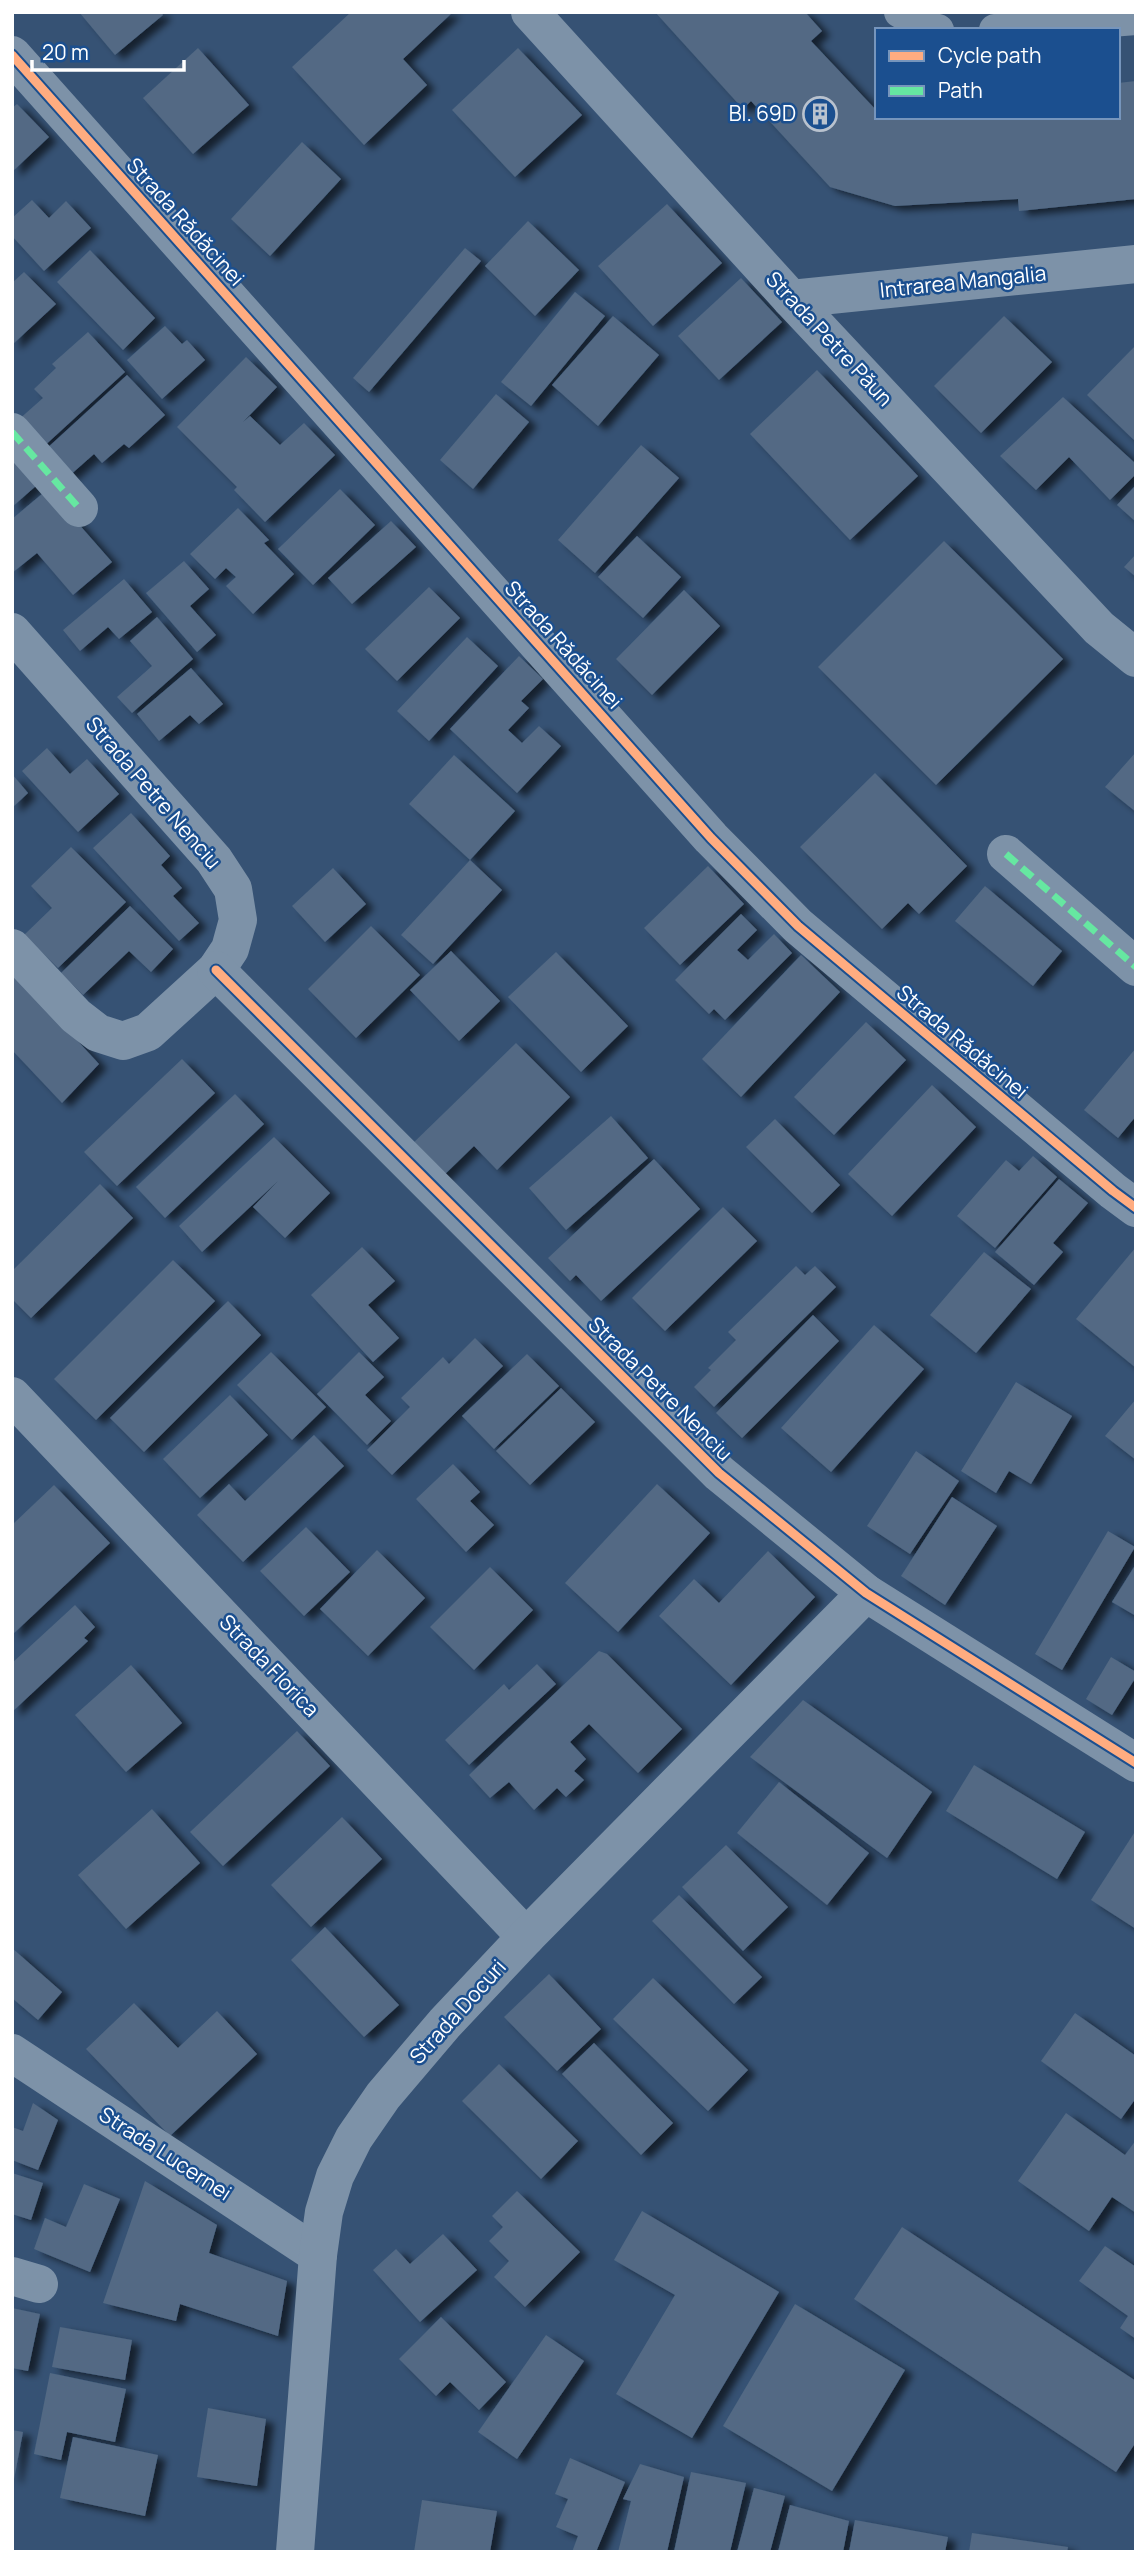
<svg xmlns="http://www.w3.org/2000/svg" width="1148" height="2564" viewBox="0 0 1148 2564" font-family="Manrope,sans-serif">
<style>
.building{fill:#526984;filter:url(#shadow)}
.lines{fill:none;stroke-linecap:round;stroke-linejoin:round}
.lane{stroke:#7d92a8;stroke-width:32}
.street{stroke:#7d92a8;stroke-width:38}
.quiet{stroke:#66e7a1;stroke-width:7;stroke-dasharray:14 7;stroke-linecap:butt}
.cycleway-casing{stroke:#1b4f8f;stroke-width:13}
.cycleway{stroke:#ffac80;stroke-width:9}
.labels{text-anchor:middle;stroke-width:5;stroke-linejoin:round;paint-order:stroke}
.poi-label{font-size:21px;fill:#fff;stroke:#1b4f8f;text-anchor:end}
.street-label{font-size:21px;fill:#fff;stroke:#1b4f8f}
</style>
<defs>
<filter id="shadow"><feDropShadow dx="8" dy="4.5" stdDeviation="3.5" flood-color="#0009"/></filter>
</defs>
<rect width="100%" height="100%" fill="#365274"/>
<g class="building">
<polygon points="79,12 161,12 163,15 115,55"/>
<polygon points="351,12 453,12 403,59 427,85 364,145 292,67"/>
<polygon points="655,12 805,12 822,31 811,41 877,111 877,117 903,119 1118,117 1118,83 1136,81 1136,199 1019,211 1018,199 895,206 830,187 751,101 743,109"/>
<polygon points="198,48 249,105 193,154 143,98"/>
<polygon points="518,48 582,115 515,177 452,110"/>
<polygon points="17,104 49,137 12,172 12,108"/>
<polygon points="302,142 341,179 270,256 231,219"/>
<polygon points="32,200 49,218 66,201 91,228 44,271 12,236 12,218"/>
<polygon points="667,204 722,263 653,326 598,266"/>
<polygon points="528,221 579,270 535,316 485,266"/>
<polygon points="465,248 481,261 369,392 353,378"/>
<polygon points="90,250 155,318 123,350 57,282"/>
<polygon points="24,272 56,304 12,345 12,283"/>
<polygon points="741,278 782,322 719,380 678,336"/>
<polygon points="575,292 605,316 531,406 501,382"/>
<polygon points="613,316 659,355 598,426 552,385"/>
<polygon points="1004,316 1052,362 981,433 934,386"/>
<polygon points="165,326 182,344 187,340 205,360 162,399 127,360"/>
<polygon points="88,332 125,372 41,449 17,421 43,398 34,389 56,368 52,364"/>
<polygon points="1136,345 1136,442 1087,395"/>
<polygon points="246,357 277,387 243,422 250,416 280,445 304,423 335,455 265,522 234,490 237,487 177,427"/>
<polygon points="817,370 918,476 850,540 750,434"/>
<polygon points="127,375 165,415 129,448 124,444 102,463 94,454 68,477 44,451"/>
<polygon points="496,394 529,422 473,489 440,460"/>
<polygon points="1063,397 1136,464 1136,474 1110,500 1069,457 1036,490 1000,456"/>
<polygon points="641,445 679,478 595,573 558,540"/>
<polygon points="12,458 37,485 12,507"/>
<polygon points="1136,485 1136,522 1117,505"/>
<polygon points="48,489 112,562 73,595 37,553 12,573 12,519"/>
<polygon points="340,489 375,525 313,585 278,549"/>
<polygon points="238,508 269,540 264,543 294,574 253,614 226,586 236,577 226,568 215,579 190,554"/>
<polygon points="391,521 416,547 352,604 328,578"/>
<polygon points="637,536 681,577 643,618 598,577"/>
<polygon points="944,541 1063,659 936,785 818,667"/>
<polygon points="1136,554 1136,577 1124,567"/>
<polygon points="184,561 209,589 190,606 216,635 197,652 146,593"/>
<polygon points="124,579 152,612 119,639 108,627 80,651 63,630"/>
<polygon points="429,587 460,618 397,681 365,649"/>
<polygon points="684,590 720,626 652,695 616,659"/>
<polygon points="157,617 193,659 132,713 117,697 152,666 130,641"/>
<polygon points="467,637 498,666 429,741 397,711"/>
<polygon points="519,656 543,679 521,701 529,708 508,730 522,743 539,726 561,746 517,793 450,729"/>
<polygon points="191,668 223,704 199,724 190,715 159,741 137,714"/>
<polygon points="47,748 70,774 87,759 119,794 78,832 22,771"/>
<polygon points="1136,752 1136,812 1105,787"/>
<polygon points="454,755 515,811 470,860 409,804"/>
<polygon points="875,773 967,866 919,914 908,903 882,929 800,847"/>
<polygon points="12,774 28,793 12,808"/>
<polygon points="131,813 170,856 161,865 182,888 173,896 199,923 179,941 93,848"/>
<polygon points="71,847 126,902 58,968 24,935 52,908 31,886"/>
<polygon points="470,860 502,890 433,964 401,935"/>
<polygon points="708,866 744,904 680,965 644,928"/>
<polygon points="333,868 366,904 325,942 292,906"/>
<polygon points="985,886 1062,951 1033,986 955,921"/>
<polygon points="130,906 173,949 151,972 129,951 83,995 61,973"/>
<polygon points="741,914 757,930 737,950 748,960 774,934 792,953 725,1020 714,1009 709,1014 675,980"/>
<polygon points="371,926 420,975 356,1038 308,989"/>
<polygon points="451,951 500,1001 459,1041 410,990"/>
<polygon points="556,952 628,1026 581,1072 508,997"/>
<polygon points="801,955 840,992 741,1097 702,1059"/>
<polygon points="12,970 99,1064 62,1103 12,1050"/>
<polygon points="866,1022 906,1060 834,1135 794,1097"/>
<polygon points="516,1043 570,1097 497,1170 474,1146 440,1179 408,1148"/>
<polygon points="1136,1048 1136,1116 1118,1138 1084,1110"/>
<polygon points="182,1059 215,1093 117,1186 84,1152"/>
<polygon points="932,1085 976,1127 892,1216 848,1174"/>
<polygon points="235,1094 264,1124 165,1218 136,1187"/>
<polygon points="611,1116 648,1158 566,1230 529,1188"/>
<polygon points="775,1119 840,1185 812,1213 746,1147"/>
<polygon points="274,1137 330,1193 285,1238 253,1207 278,1181 202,1252 179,1226"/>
<polygon points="1033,1156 1057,1177 995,1248 957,1216 1006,1160 1019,1171"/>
<polygon points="654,1159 700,1209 601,1301 576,1275 570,1281 548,1258"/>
<polygon points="1059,1179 1088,1203 1053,1243 1063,1252 1034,1285 995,1252"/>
<polygon points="100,1184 133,1218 31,1318 12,1299 12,1271"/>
<polygon points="723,1207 757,1241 665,1331 632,1298"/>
<polygon points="362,1247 395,1281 368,1305 399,1338 373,1362 311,1295"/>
<polygon points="1136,1247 1136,1368 1076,1319"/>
<polygon points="984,1252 1031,1289 976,1353 930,1315"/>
<polygon points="173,1260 215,1301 96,1420 54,1379"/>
<polygon points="796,1266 805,1275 815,1266 836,1287 714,1407 694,1387 711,1370 708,1368 736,1340 728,1332"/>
<polygon points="228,1301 261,1335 144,1452 110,1418"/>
<polygon points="813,1315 839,1341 742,1438 716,1413"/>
<polygon points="874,1325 924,1369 831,1472 781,1428"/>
<polygon points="475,1338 503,1366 392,1475 367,1450 410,1407 401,1398 443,1357 449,1364"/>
<polygon points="271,1352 326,1407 292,1440 237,1385"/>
<polygon points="359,1352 384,1377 365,1395 391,1421 367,1445 317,1394"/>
<polygon points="527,1354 559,1386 494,1449 462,1416"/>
<polygon points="1016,1382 1072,1416 1031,1484 1009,1471 996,1493 961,1471"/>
<polygon points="561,1388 595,1422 530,1485 496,1451"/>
<polygon points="230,1395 268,1435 200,1498 163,1459"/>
<polygon points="1136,1399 1136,1460 1105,1436"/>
<polygon points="314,1435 344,1466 243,1562 197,1515 229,1484 245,1501"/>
<polygon points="916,1451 959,1481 910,1554 867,1526"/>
<polygon points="453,1464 480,1492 470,1501 494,1525 466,1552 416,1499"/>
<polygon points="657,1484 710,1533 618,1632 565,1583"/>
<polygon points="54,1485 110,1543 12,1635 12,1525"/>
<polygon points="952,1497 997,1526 945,1605 901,1576"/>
<polygon points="306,1527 350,1572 304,1616 260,1571"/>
<polygon points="1108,1531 1135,1547 1062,1670 1035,1654"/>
<polygon points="377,1550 425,1598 368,1656 320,1609"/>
<polygon points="768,1551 815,1597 731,1685 659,1616 694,1579 719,1603"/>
<polygon points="1136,1564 1136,1616 1112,1602"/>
<polygon points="490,1567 533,1610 474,1670 430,1627"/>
<polygon points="75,1605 95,1627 84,1638 88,1641 12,1712 12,1663"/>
<polygon points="599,1651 607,1654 682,1729 638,1773 589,1724 570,1742 586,1759 574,1771 584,1780 566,1797 557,1788 534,1810 509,1782 490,1798 469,1775"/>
<polygon points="1111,1657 1136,1672 1136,1677 1112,1715 1086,1699"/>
<polygon points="537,1664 556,1684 469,1765 445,1740 504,1684 509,1690"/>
<polygon points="131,1665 182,1723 126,1772 75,1715"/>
<polygon points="803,1700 932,1792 887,1858 750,1757"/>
<polygon points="297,1731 330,1766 223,1866 190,1832"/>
<polygon points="974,1765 1085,1832 1057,1879 946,1811"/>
<polygon points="779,1782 869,1853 827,1905 737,1833"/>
<polygon points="152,1809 200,1863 126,1929 78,1875"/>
<polygon points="342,1817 382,1859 311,1927 271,1885"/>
<polygon points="1136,1830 1136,1929 1091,1900"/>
<polygon points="726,1845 788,1907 743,1951 682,1887"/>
<polygon points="679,1895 762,1977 734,2004 652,1921"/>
<polygon points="325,1927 399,2005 364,2037 291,1960"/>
<polygon points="12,1948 62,1992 38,2020 12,1998"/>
<polygon points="549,1974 601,2029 557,2071 504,2017"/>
<polygon points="653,1978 748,2070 708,2111 613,2019"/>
<polygon points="134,2003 178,2048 217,2011 257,2054 170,2136 86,2049"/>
<polygon points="1075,2013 1136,2056 1136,2098 1121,2119 1041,2061"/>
<polygon points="594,2043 673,2123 641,2155 562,2074"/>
<polygon points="499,2064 578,2141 541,2179 462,2101"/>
<polygon points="33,2103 58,2120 38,2170 12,2160 12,2127 23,2131"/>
<polygon points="1066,2113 1125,2155 1136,2140 1136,2213 1112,2197 1089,2231 1018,2181"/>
<polygon points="12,2173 43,2183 31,2220 12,2214"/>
<polygon points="145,2181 217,2225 209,2253 287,2281 278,2336 180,2304 176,2321 103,2303"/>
<polygon points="84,2184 120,2199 90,2272 34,2249 45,2218 66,2227"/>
<polygon points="517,2191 580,2252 525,2307 494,2277 509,2261 489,2241 503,2227 492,2216"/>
<polygon points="642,2211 779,2292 692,2438 616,2394 675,2295 614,2260"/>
<polygon points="902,2227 1136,2381 1136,2442 1116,2472 854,2299"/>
<polygon points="443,2234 477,2270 420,2322 373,2270 396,2249 410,2264"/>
<polygon points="1105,2246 1136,2267 1136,2339 1120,2328 1128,2316 1079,2281"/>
<polygon points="795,2304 905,2370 832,2491 723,2426"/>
<polygon points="12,2308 40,2314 28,2371 12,2368"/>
<polygon points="441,2317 506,2382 479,2410 450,2382 436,2396 399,2359"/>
<polygon points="60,2327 132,2340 125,2380 52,2367"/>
<polygon points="546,2335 584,2361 517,2459 478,2432"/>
<polygon points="50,2373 126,2389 115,2442 67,2432 61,2460 34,2454"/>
<polygon points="208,2408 266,2419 257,2486 197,2477"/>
<polygon points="12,2430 23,2432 14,2479 12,2479"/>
<polygon points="73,2437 158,2455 145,2516 60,2498"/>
<polygon points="570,2458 625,2482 596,2552 572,2552 578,2536 556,2527 568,2499 555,2494"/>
<polygon points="640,2464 684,2477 667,2552 618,2552 631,2501 623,2499"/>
<polygon points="691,2472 746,2483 730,2552 674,2552"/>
<polygon points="754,2488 785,2496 770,2552 737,2552"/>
<polygon points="422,2500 497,2511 490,2552 414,2552"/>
<polygon points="790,2505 849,2521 843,2552 778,2552"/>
<polygon points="855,2520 948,2537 945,2552 849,2552"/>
<polygon points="972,2533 1068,2547 1067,2552 969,2552"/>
</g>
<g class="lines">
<g class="lane">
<polyline points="900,12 926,27 938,30"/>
<polyline points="995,30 1136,19"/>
</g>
<g class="street">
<polyline points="530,12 791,299 1099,628 1136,658"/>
<polyline points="12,55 711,838 798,926 1113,1191 1136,1208"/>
<polyline points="791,299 1136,264"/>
<polyline points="12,432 79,508"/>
<polyline points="12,632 214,860 233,889 238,920 230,949 216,970 148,1032 123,1041 98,1033 76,1016 12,948"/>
<polyline points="1006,854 1136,967"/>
<polyline points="216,970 719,1473 866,1593 1136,1763"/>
<polyline points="12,1396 526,1937"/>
<polyline points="12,2053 318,2255"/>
<polyline points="12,2276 39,2284"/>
<polyline points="295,2552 318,2255 324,2212 335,2176 354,2138 383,2096 445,2023 526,1937 866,1593"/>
</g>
<g class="quiet">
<polyline points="12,432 79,508"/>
<polyline points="1006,854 1136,967"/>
</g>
<g class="cycleway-casing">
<g id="cycleway">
<polyline points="12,55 711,838 798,926 1113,1191 1136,1208"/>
<polyline points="216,970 719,1473 866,1593 1136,1763"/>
</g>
</g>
<use href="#cycleway" class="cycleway"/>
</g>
<defs>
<g id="building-ring" transform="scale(1.75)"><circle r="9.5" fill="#1b4f8f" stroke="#b9c2ce" stroke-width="1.5"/><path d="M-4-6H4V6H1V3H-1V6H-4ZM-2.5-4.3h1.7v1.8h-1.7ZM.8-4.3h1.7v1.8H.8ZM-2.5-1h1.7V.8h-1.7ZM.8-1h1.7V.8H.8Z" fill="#b9c2ce"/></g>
</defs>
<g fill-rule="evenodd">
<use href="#building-ring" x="820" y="114"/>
</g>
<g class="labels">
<g class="poi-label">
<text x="796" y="121">Bl. 69D</text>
</g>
<g class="street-label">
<text transform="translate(185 222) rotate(48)" y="7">Strada Rădăcinei</text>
<text transform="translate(963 282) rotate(-6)" y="7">Intrarea Mangalia</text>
<text transform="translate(829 339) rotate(47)" y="7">Strada Petre Păun</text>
<text transform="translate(563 645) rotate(48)" y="7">Strada Rădăcinei</text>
<text transform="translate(153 793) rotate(49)" y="7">Strada Petre Nenciu</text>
<text transform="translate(962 1042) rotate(40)" y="7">Strada Rădăcinei</text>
<text transform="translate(660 1389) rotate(45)" y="7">Strada Petre Nenciu</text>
<text transform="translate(269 1666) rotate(46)" y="7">Strada Florica</text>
<text transform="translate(458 2012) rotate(-48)" y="7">Strada Docuri</text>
<text transform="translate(165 2154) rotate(33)" y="7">Strada Lucernei</text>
</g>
</g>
<rect width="1148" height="2564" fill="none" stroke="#ffffff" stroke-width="28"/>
<rect x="875" y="28" width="245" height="91" fill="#1b4f8f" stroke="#7695bc" stroke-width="2"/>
<rect x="889" y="51" width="35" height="10" fill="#ffac80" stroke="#7695bc" stroke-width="2"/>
<text x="938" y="63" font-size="21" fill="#ffffff">Cycle path</text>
<rect x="889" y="86" width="35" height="10" fill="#66e7a1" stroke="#7695bc" stroke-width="2"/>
<text x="938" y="98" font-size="21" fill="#ffffff">Path</text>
<path d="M32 60v10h152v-10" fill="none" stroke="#ffffff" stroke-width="3.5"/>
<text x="42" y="60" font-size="21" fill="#ffffff" stroke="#1b4f8f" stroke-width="5" paint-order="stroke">20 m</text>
</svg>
